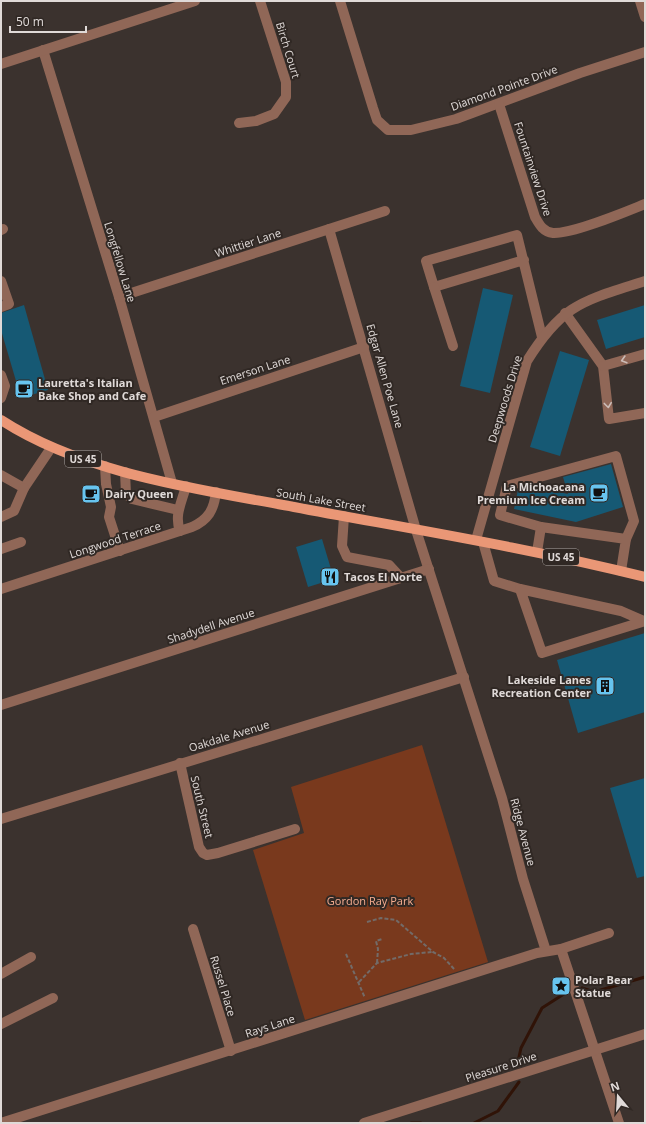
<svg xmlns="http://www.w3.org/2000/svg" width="646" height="1124" viewBox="0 0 646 1124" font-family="'Open Sans',sans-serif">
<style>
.green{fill:#79391d}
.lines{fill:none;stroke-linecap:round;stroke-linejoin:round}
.stream{stroke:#301307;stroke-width:3}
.building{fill:#165974}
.path{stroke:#736b68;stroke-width:2;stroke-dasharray:4 2;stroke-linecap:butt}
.minor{stroke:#906757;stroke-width:10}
.major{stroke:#ea9776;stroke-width:10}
.oneway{stroke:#ccbdb8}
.labels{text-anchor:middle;stroke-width:4;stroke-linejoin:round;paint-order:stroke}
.shield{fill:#302824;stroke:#aba5a2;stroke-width:1}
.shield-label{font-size:10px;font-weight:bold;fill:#e0dad8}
.street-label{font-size:11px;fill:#e0dad8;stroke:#302824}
.poi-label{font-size:11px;font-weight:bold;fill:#e0dad8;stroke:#302824;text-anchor:start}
.park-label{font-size:11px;fill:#f6ad90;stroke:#302824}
</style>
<rect width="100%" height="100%" fill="#3b322e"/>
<polygon class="green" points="422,745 488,962 305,1020 253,850 304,833 291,787"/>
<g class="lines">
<g class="stream">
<polyline points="582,988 594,992 645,977"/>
<polyline points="517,1066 521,1048 542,1008 567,992"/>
<polyline points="411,1123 421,1123"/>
<polyline points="474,1123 498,1111 519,1082"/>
</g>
</g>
<g class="building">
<polygon points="483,288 513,295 490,393 460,386"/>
<polygon points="24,305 48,390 21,398 1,330 1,313"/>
<polygon points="645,305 645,337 606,349 597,320"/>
<polygon points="560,351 589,360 560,456 530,447"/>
<polygon points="611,464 623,507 576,522 514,509 518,490 530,486 568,494 563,477"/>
<polygon points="322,539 334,579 308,587 296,547"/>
<polygon points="645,633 645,712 578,733 557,660"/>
<polygon points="645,778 645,876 637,878 610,788"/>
</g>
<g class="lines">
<g class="path">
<polyline points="367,922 381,918 396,920 433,952 444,958 455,970"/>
<polyline points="346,954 365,998"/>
<polyline points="377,963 378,949 376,941 382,939"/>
<polyline points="359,982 377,963 411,954 432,952"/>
</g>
<g class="minor">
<polyline points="340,1 373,108 377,120 388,130 411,130 456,119 580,73 645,52"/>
<polyline points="640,1 645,17"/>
<polyline points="43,50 119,297 172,483"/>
<polyline points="1,64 195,1"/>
<path d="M 499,104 L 535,217 C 539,224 543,232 553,233 C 573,234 625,212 645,204"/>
<polyline points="239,123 256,121 274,114 286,97 286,82 260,1"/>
<polyline points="329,229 416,530 502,798 523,879 546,951"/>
<polyline points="1,230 3,229"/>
<polyline points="524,260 434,287 426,261 517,235 542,337"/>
<polyline points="1,281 9,304 1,307"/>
<polyline points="434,287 453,346"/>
<polyline points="119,297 385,211"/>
<polyline points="565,313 603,366 609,419 645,413"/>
<polyline points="603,366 645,354"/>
<polyline points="1,375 5,386 1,398"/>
<polyline points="154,417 364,347"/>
<polyline points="105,466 106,484 111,507 109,517 120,551"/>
<polyline points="125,472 126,494 132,499 178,510"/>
<polyline points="1,475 24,488 51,448"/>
<polyline points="344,516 342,546 347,557 389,565 401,578"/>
<polyline points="1,517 14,511 24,488"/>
<polyline points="541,527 500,515 507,486 616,456 634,521 626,539"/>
<path d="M 180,531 C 174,515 182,502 186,486"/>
<path d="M 476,540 L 527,361 C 563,303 583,301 645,281"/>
<polyline points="483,542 494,581 520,589"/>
<polyline points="1,549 21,542"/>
<polyline points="537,552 541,527 626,539 621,571"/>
<path d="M 1,589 L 192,527 C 208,520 214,510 216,492"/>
<polyline points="644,621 621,611 520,589 542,653 645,621"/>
<polyline points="1,705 429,569"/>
<polyline points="180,763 199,847 203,853 207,855 218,853 295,829"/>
<polyline points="1,819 464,677"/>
<polyline points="193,929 231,1051"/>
<polyline points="561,949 619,1123"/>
<polyline points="1,974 31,957"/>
<polyline points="1,1024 53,998"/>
<polyline points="1,1123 537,953 561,949 609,933"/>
<polyline points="364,1123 645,1034"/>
</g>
<path class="major" d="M 1,420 C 84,474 198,489 294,507 C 411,529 529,548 645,577"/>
</g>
<defs><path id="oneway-chevron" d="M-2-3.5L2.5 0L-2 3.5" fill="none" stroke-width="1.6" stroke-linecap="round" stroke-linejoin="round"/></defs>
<g class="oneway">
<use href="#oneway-chevron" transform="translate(624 360) rotate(164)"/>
<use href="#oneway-chevron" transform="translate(608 405) rotate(83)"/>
</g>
<defs>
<g id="cafe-square" transform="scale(1)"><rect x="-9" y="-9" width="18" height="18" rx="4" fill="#67c4ef" stroke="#302824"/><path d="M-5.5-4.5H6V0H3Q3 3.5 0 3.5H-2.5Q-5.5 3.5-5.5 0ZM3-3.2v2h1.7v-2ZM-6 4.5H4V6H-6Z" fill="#111"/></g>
<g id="restaurant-square" transform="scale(1)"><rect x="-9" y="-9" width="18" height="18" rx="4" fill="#67c4ef" stroke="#302824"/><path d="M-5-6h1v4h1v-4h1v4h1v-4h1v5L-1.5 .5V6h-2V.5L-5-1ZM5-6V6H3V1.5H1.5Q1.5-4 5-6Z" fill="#111"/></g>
<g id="building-square" transform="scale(1)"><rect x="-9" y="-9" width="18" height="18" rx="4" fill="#67c4ef" stroke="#302824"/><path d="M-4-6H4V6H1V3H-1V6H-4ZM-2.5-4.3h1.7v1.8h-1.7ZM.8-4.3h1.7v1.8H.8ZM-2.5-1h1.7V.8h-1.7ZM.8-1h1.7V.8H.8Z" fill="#111"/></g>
<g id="sight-square" transform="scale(1)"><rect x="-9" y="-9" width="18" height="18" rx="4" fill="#67c4ef" stroke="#302824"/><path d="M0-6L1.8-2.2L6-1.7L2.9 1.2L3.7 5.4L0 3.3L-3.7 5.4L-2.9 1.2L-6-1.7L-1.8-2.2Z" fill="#111"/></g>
</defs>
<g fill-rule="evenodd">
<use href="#cafe-square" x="24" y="389"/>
<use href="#cafe-square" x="599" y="493"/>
<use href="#cafe-square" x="91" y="494"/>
<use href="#restaurant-square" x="330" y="577"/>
<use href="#building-square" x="605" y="686"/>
<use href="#sight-square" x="561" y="986"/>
</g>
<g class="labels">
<g class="shield">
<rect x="65" y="451" width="36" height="16" rx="3"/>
<rect x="543" y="549" width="36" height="16" rx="3"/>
</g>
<g class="shield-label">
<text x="83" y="463">US 45</text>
<text x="561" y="561">US 45</text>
</g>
<g class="street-label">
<text transform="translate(288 50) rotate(73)" y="4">Birch Court</text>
<text transform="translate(504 88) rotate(-20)" y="4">Diamond Pointe Drive</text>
<text transform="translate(533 169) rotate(72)" y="4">Fountainview Drive</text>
<text transform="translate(248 243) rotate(-18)" y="4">Whittier Lane</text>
<text transform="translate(120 262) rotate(73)" y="4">Longfellow Lane</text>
<text transform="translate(255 370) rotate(-18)" y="4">Emerson Lane</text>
<text transform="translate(385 376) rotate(74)" y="4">Edgar Allen Poe Lane</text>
<text transform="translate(505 399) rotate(-73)" y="4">Deepwoods Drive</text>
<text transform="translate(321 500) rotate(10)" y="4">South Lake Street</text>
<text transform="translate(115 540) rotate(-18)" y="4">Longwood Terrace</text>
<text transform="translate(211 626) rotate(-18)" y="4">Shadydell Avenue</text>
<text transform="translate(229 736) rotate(-17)" y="4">Oakdale Avenue</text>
<text transform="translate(202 807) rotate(76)" y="4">South Street</text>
<text transform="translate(523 832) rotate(75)" y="4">Ridge Avenue</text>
<text transform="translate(223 986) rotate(73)" y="4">Russel Place</text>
<text transform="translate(270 1026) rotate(-18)" y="4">Rays Lane</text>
<text transform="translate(501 1067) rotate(-18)" y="4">Pleasure Drive</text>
</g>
<g class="poi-label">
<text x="38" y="387">Lauretta's Italian<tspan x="38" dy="13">Bake Shop and Cafe</tspan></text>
<text x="585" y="491" text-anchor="end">La Michoacana<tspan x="585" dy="13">Premium Ice Cream</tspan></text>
<text x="105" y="498">Dairy Queen</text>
<text x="344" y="581">Tacos El Norte</text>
<text x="591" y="684" text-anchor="end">Lakeside Lanes<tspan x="591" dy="13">Recreation Center</tspan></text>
<text x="575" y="984">Polar Bear<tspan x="575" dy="13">Statue</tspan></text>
</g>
<g class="park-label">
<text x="370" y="905">Gordon Ray Park</text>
</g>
</g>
<rect width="646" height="1124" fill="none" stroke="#e0dad8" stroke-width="4"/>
<g transform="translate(618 1096) rotate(342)" stroke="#302824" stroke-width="3" paint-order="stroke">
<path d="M0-3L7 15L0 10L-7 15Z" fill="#e0dad8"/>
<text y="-6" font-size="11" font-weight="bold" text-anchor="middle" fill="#e0dad8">N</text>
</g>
<path d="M10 26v6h76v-6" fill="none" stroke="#e0dad8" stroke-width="2"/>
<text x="16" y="26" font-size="12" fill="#e0dad8" stroke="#302824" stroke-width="3" paint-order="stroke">50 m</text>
</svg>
